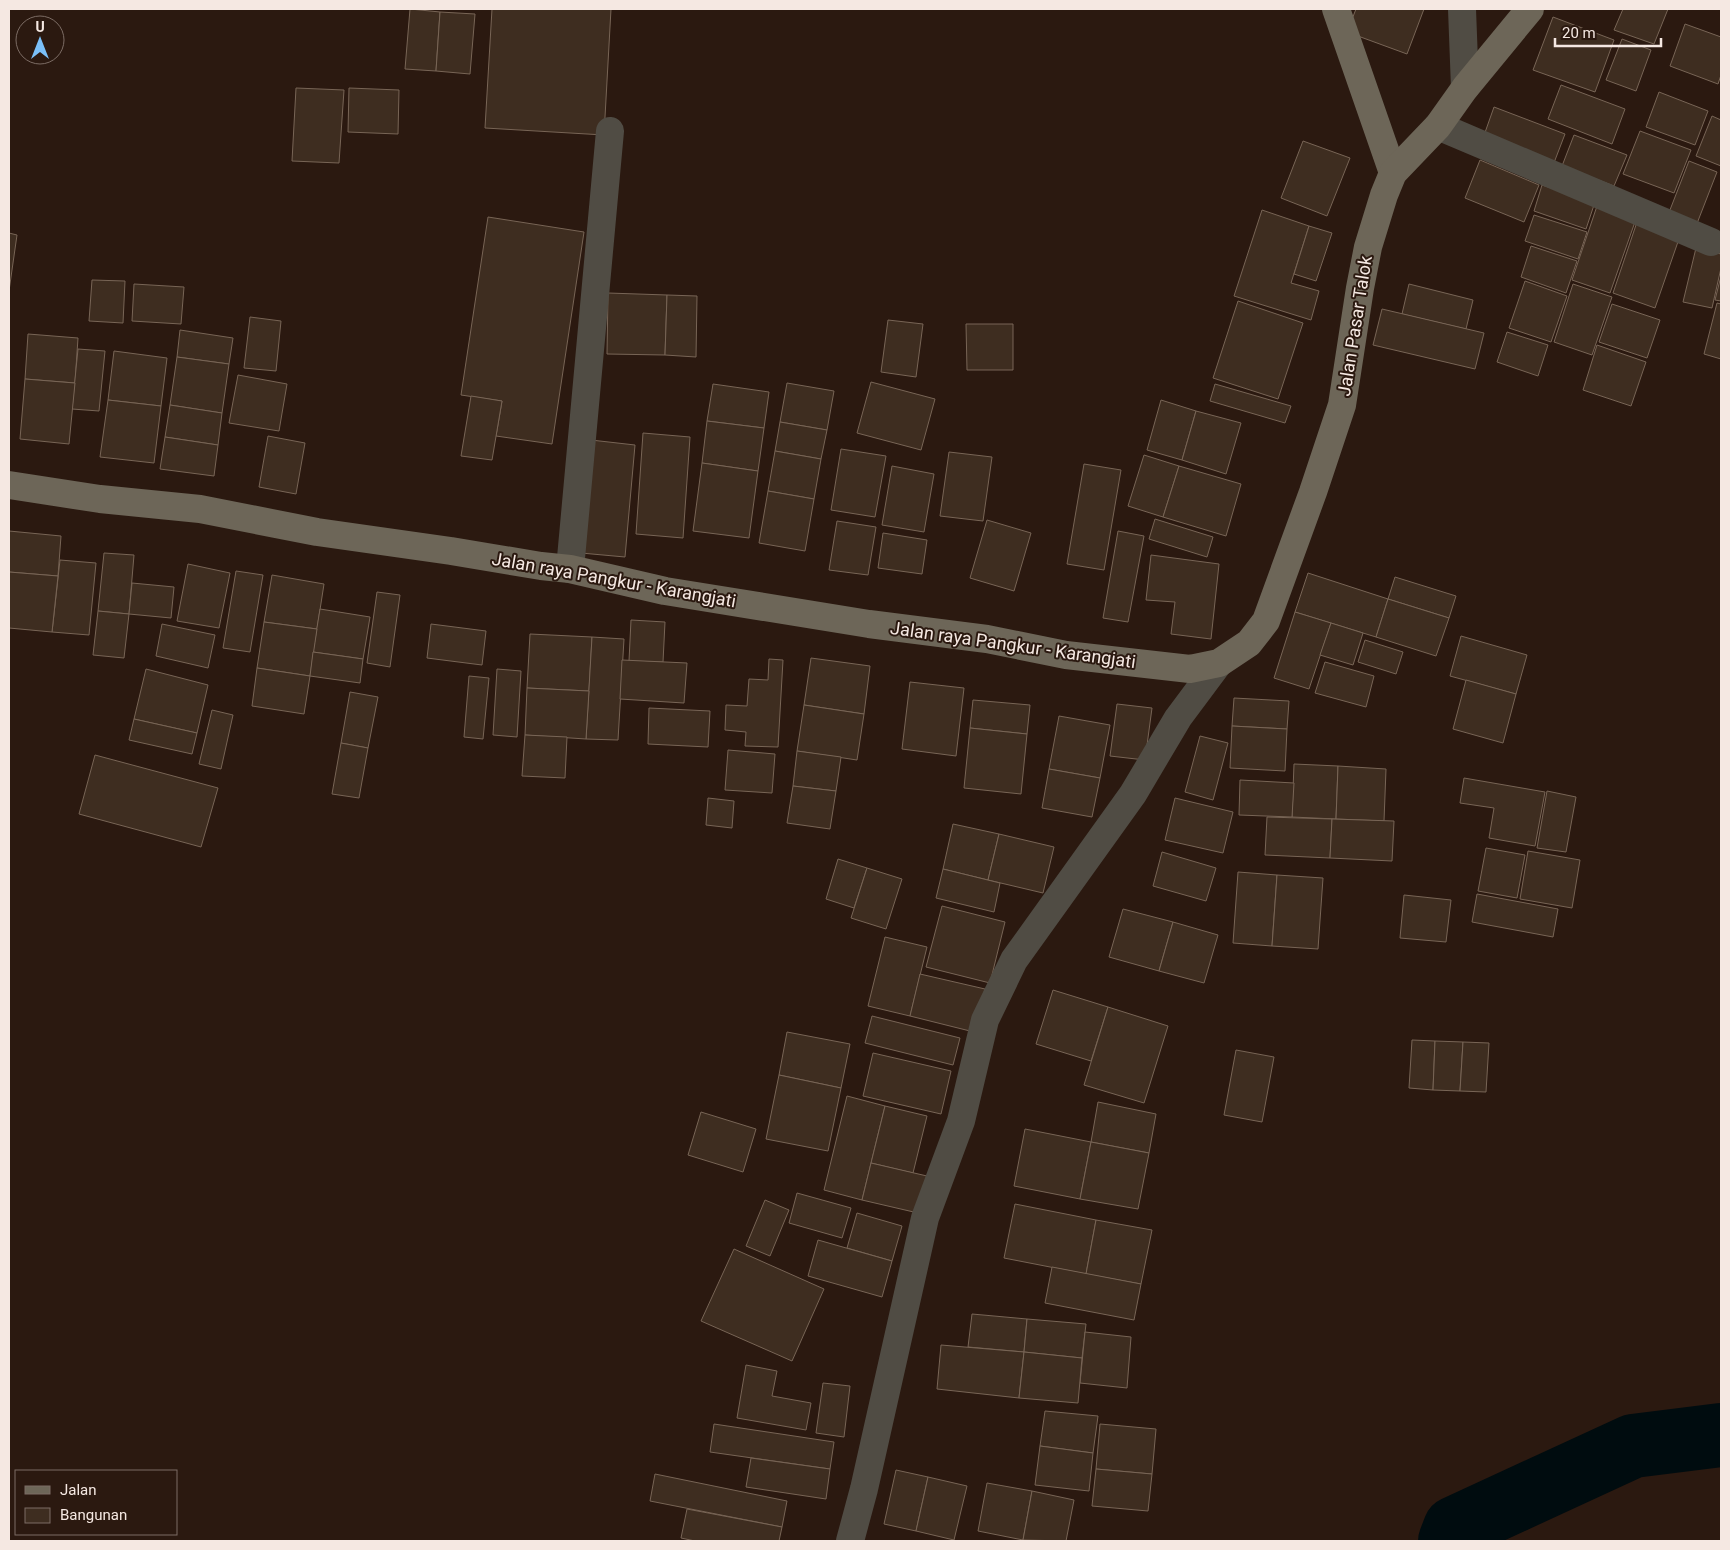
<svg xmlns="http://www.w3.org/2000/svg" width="1730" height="1550" viewBox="0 0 1730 1550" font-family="Roboto,sans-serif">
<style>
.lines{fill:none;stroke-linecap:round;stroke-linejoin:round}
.river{stroke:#000c0f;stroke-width:64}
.building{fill:#3e2d20;stroke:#786556}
.minor{stroke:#504c44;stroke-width:28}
.secondary{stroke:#6d6658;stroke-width:28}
.labels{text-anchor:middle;stroke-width:4;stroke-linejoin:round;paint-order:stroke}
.street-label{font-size:18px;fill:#f5e8e2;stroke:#2b1910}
</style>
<rect width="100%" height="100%" fill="#2b1910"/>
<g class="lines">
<polyline class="river" points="1450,1541 1455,1528 1633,1446 1721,1435"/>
</g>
<g class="building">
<polygon points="410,9 440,12 436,71 405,69"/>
<polygon points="492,9 611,9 604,135 485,128"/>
<polygon points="1356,9 1424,9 1407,54 1347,32"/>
<polygon points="1623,9 1668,9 1654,44 1614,30"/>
<polygon points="440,12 475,14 470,74 436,71"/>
<polygon points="1553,17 1614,40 1595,92 1533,70"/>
<polygon points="1685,24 1721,37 1721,75 1718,84 1670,66"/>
<polygon points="1622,39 1651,50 1636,91 1606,80"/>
<polygon points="1561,85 1625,109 1612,144 1548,119"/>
<polygon points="296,88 344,90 339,163 292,161"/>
<polygon points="349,88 399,90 398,134 348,132"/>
<polygon points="1659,92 1708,111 1695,145 1646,127"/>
<polygon points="1494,107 1565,134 1552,168 1482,141"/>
<polygon points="1712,116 1721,120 1721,166 1696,156"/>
<polygon points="1640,131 1691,150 1674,193 1623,174"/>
<polygon points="1574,135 1627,155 1614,186 1562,166"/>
<polygon points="1303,141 1350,158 1327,216 1281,198"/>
<polygon points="1480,160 1539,185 1524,222 1465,198"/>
<polygon points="1689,161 1717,172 1696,226 1668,215"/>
<polygon points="1542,185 1595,202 1586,229 1534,211"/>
<polygon points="1597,206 1636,219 1610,293 1572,280"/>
<polygon points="1262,210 1309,226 1291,283 1319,291 1311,320 1234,296"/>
<polygon points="1534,215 1587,232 1578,259 1525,241"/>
<polygon points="488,217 584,232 552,444 496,436 502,401 461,395"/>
<polygon points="1637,222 1680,236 1655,308 1613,293"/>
<polygon points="1309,226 1332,233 1316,281 1294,274"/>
<polygon points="9,233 17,235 9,291"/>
<polygon points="1531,246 1577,261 1566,293 1521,277"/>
<polygon points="1696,248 1721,254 1721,268 1712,308 1683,302"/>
<polygon points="1721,276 1721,301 1715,300"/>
<polygon points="92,280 125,281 123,323 89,321"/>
<polygon points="1525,281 1567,296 1551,342 1509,328"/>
<polygon points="134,284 184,287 181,324 132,321"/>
<polygon points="1409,284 1473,300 1466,329 1402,314"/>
<polygon points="1573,284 1612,297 1592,355 1554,342"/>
<polygon points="608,293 667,295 665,355 607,354"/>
<polygon points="667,295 697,296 696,357 665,355"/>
<polygon points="1238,301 1303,323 1278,399 1213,378"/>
<polygon points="1717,303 1721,304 1721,359 1704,354"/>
<polygon points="1612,304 1660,320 1647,358 1599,342"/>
<polygon points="1382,309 1484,333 1475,369 1373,345"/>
<polygon points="250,317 281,321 276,371 244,368"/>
<polygon points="888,320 923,324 916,377 881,372"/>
<polygon points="966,324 1013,324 1013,370 967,370"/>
<polygon points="180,330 233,338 229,364 177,357"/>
<polygon points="1507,332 1548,345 1538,376 1497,362"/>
<polygon points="28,334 78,338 75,383 25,379"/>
<polygon points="1597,345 1646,362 1631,406 1583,390"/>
<polygon points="78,349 105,351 99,411 72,409"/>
<polygon points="114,351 167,358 161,406 108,400"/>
<polygon points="177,357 229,364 222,413 170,405"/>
<polygon points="238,375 287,384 279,431 229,423"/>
<polygon points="25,379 75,383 69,444 20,439"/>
<polygon points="871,382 935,399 921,450 857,433"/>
<polygon points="787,383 834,391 827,430 780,422"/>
<polygon points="713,384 769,392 764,428 707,421"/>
<polygon points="1215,384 1291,406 1285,423 1210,401"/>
<polygon points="471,396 502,401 492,460 461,456"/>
<polygon points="108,400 161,406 154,463 100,457"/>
<polygon points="1161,400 1196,411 1182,460 1147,450"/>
<polygon points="170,405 222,413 218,445 165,437"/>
<polygon points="1196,411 1241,423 1226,474 1182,460"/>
<polygon points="707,421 764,428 758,471 702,463"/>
<polygon points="780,422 827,430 821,459 775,451"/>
<polygon points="643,433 690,437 683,538 636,534"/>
<polygon points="268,436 305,443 296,494 259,487"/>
<polygon points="165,437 218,445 214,476 160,469"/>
<polygon points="591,440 635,445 625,557 581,553"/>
<polygon points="841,449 886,456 875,517 831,510"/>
<polygon points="775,451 821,459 814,499 768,491"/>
<polygon points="949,452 992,457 983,521 940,516"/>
<polygon points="1144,455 1179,466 1163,517 1128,506"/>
<polygon points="702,463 758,471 749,538 693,531"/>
<polygon points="1084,464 1121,470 1104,570 1067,564"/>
<polygon points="892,466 934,474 924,532 882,525"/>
<polygon points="1179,466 1241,484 1226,536 1163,517"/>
<polygon points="768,491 814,499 805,551 759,543"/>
<polygon points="1155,519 1213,537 1207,557 1149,539"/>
<polygon points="987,520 1031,533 1014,591 970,578"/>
<polygon points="837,521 876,527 868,575 829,570"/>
<polygon points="9,531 61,536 58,576 9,572"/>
<polygon points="1118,531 1144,536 1128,622 1103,618"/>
<polygon points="883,533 927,540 922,574 878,568"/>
<polygon points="104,553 134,555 129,614 98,611"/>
<polygon points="1151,555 1219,564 1211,639 1171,634 1175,602 1146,600"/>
<polygon points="60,560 96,563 89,635 52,632"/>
<polygon points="188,564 230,573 219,628 177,621"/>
<polygon points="236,571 263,575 250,652 223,648"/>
<polygon points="9,572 58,576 52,632 9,628"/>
<polygon points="1308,573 1388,599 1376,637 1295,612"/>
<polygon points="272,575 324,584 317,629 264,622"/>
<polygon points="1395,577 1456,596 1449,618 1388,599"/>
<polygon points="132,583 174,587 171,618 129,614"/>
<polygon points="377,592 400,595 390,667 367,663"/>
<polygon points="1388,599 1449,618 1436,656 1376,637"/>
<polygon points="320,609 370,617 363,659 313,652"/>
<polygon points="98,611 129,614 124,658 93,655"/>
<polygon points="1295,612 1331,623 1309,689 1274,678"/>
<polygon points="631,620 665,622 663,662 629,661"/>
<polygon points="264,622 317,629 310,676 257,668"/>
<polygon points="1331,623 1363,633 1353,665 1320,655"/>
<polygon points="162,624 215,635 208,668 156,656"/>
<polygon points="431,624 486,631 482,665 427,658"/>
<polygon points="530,634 592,637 589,691 527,688"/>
<polygon points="1461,636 1527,655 1516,694 1450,676"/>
<polygon points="592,637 624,639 618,740 586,739"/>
<polygon points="1365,640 1403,652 1396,674 1358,662"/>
<polygon points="313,652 363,659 360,683 310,676"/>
<polygon points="811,658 870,666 864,714 804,705"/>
<polygon points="769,659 783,660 778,747 745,746 746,732 725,730 726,705 747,706 749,679 768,680"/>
<polygon points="622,660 687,663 684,703 620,699"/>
<polygon points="1325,662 1374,676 1366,707 1315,693"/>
<polygon points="257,668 310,676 304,714 252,706"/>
<polygon points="146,669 208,685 197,733 134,719"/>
<polygon points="497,669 521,671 517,737 493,735"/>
<polygon points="469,676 489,678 483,739 464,737"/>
<polygon points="1466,680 1516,694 1503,743 1453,729"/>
<polygon points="910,682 964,688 956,756 902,749"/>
<polygon points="527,688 589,691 586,739 525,735"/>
<polygon points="350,692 378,697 368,748 341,743"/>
<polygon points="1234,698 1289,701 1287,729 1232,726"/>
<polygon points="973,700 1030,705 1027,734 970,728"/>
<polygon points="1117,704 1152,708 1145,760 1110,756"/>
<polygon points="804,705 864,714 857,760 797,751"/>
<polygon points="649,708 710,711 708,747 648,744"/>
<polygon points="212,710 233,715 221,769 199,764"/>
<polygon points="1059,716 1110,725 1100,778 1049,769"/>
<polygon points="134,719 197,733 192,754 129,740"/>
<polygon points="1232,726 1287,729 1285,771 1230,768"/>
<polygon points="970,728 1027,734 1021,794 964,788"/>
<polygon points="525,735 567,737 565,778 522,776"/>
<polygon points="1200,736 1228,743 1213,800 1185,792"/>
<polygon points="341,743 368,748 359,798 332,794"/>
<polygon points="728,750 775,754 772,793 725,790"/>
<polygon points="797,751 841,757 836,791 793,786"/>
<polygon points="95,755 218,788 201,847 79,814"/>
<polygon points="1294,764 1338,766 1336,819 1292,817"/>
<polygon points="1338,766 1386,769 1384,821 1336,819"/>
<polygon points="1049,769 1100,778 1092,817 1042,808"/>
<polygon points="1464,778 1545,792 1535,846 1489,838 1494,808 1460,803"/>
<polygon points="1240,780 1294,783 1292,817 1239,815"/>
<polygon points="793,786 836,791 830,829 787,823"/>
<polygon points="1547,791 1576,797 1566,852 1537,848"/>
<polygon points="708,798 734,801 732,828 706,825"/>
<polygon points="1175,798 1233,812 1223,853 1165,840"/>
<polygon points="1267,817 1332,819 1330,858 1265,855"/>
<polygon points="1332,819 1394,821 1392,861 1330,858"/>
<polygon points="953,824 999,834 988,880 943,869"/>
<polygon points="999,834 1054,847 1043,893 988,880"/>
<polygon points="1486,848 1525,855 1517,898 1478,891"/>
<polygon points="1528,851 1580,860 1572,908 1520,899"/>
<polygon points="1162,852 1216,868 1206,901 1153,886"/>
<polygon points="838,859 867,868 854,908 826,899"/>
<polygon points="867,868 902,879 886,929 851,918"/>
<polygon points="943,869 1000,883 994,912 936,898"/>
<polygon points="1238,872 1277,875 1272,946 1233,943"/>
<polygon points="1277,875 1323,878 1318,949 1272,946"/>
<polygon points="1477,894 1558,909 1553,937 1472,922"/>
<polygon points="1404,895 1451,900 1446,942 1400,938"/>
<polygon points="942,906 1005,922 990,983 926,967"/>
<polygon points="1123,909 1173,922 1159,971 1109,957"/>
<polygon points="1173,922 1218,935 1204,983 1159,971"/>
<polygon points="885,937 927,947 910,1016 868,1006"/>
<polygon points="920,974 985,989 974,1032 910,1016"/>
<polygon points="1053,990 1108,1007 1091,1061 1036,1044"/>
<polygon points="1108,1007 1168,1026 1144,1103 1084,1085"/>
<polygon points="872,1016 960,1038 953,1065 865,1043"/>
<polygon points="787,1032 850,1044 841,1088 779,1075"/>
<polygon points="1412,1040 1435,1041 1433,1090 1409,1088"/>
<polygon points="1435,1041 1463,1042 1460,1091 1433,1090"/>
<polygon points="1463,1042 1489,1043 1486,1092 1460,1091"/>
<polygon points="1236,1050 1274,1057 1262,1122 1224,1115"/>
<polygon points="873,1053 951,1071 941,1114 863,1096"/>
<polygon points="779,1075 841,1088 828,1151 766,1139"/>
<polygon points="847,1096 885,1106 862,1200 824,1190"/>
<polygon points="1098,1102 1156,1114 1149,1153 1091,1142"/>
<polygon points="885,1106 927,1116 913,1173 871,1163"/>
<polygon points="701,1112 756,1129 743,1172 688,1155"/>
<polygon points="1025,1129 1091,1142 1080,1199 1014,1186"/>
<polygon points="1091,1142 1149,1153 1138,1209 1080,1199"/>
<polygon points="871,1163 927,1176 918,1213 862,1200"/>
<polygon points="797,1193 851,1208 842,1238 789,1223"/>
<polygon points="765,1200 789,1210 770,1256 746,1246"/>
<polygon points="1015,1204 1096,1220 1086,1274 1004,1258"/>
<polygon points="857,1213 902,1226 892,1261 847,1248"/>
<polygon points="1096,1220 1152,1230 1141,1284 1086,1274"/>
<polygon points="818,1240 892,1261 882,1297 808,1276"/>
<polygon points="734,1249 824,1289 792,1361 701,1321"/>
<polygon points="1052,1267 1141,1284 1134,1320 1045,1303"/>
<polygon points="972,1314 1027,1319 1024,1352 968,1347"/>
<polygon points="1027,1319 1086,1324 1082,1358 1024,1352"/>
<polygon points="1085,1332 1131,1337 1127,1388 1080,1383"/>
<polygon points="941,1345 1024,1352 1019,1398 937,1389"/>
<polygon points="1024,1352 1082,1358 1078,1403 1019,1398"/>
<polygon points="746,1365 777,1371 772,1396 811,1403 806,1430 737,1418"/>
<polygon points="823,1383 850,1386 844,1437 816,1433"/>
<polygon points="1045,1411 1098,1416 1093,1453 1040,1446"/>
<polygon points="714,1424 834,1442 830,1469 710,1452"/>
<polygon points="1100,1424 1156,1429 1152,1474 1096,1469"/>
<polygon points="1040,1446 1093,1453 1089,1491 1035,1485"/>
<polygon points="751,1458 830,1469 826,1499 746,1487"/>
<polygon points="1096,1469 1152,1474 1148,1511 1092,1506"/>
<polygon points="896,1470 928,1477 916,1531 884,1524"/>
<polygon points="655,1474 787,1501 782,1527 650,1501"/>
<polygon points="928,1477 967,1486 954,1540 916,1531"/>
<polygon points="987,1483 1032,1491 1023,1540 978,1531"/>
<polygon points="1032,1491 1074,1500 1066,1541 1023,1540"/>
<polygon points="687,1509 782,1527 779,1541 695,1541 681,1538"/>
</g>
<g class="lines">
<g class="minor">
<polyline points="1462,9 1465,88"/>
<polyline points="1438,126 1711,242"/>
<polyline points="570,569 610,131"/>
<polyline points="850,1541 864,1489 925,1218 961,1121 985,1020 1014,960 1133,794 1178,718 1219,663"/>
</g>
<g class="secondary">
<polyline points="1336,9 1393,173"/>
<polyline points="9,485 100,499 200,509 317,532 451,551 541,566 570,569 665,591 869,624 987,639 1066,655 1190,669 1219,663 1249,643 1266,621 1313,492 1342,405 1360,288 1368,247 1384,195 1393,173 1438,126 1465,88 1530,9"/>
</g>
</g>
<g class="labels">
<g class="street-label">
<text transform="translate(1355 326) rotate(-81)" y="6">Jalan Pasar Talok</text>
<text transform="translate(614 580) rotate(10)" y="6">Jalan raya Pangkur - Karangjati</text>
<text transform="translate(1013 645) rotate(8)" y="6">Jalan raya Pangkur - Karangjati</text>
</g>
</g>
<rect width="1730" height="1550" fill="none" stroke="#f5e8e2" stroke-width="20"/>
<rect x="15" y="1470" width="162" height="65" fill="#2b1910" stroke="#7c6c64"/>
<rect x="25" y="1486" width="25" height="8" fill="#6d6658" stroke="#7c6c64"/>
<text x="60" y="1495" font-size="15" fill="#f5e8e2">Jalan</text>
<rect x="25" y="1508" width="25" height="15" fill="#3e2d20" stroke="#7c6c64"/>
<text x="60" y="1520" font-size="15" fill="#f5e8e2">Bangunan</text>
<g transform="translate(40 40)"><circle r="24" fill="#2b1910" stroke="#7c6c64"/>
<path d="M0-4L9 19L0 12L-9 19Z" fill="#7abff8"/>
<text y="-8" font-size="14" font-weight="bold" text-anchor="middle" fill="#f5e8e2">U</text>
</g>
<path d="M1555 38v8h106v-8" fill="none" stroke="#f5e8e2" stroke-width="2.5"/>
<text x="1562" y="38" font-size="15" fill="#f5e8e2" stroke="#2b1910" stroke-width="4" paint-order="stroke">20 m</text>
</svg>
